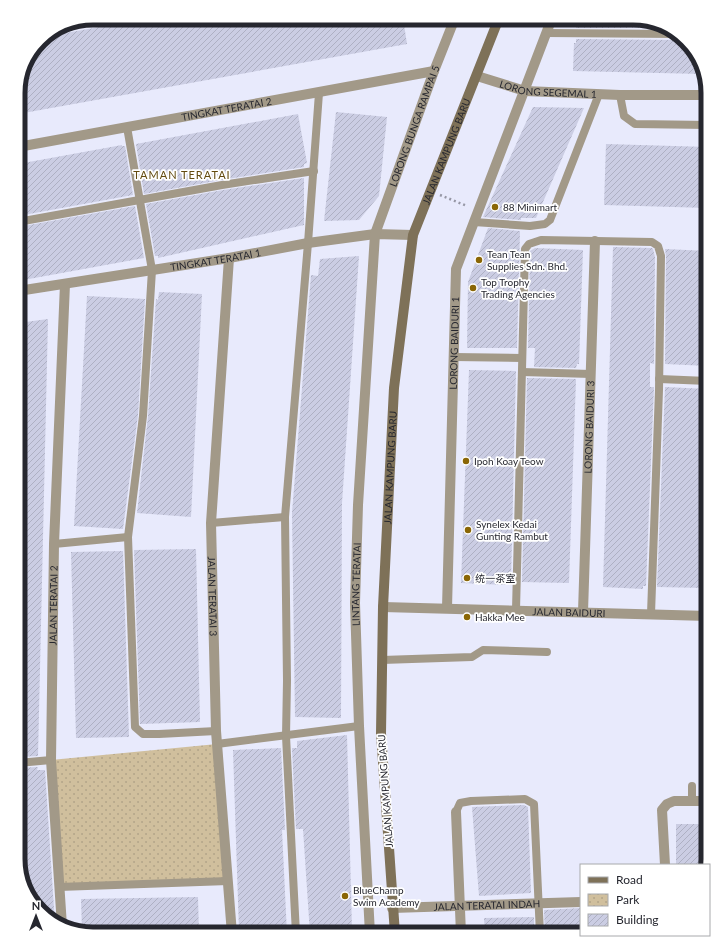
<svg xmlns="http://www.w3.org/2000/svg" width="726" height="952" viewBox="0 0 726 952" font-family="Lato,'Noto Sans SC',sans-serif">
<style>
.park{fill:url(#park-dots)}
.building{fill:url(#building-hatch)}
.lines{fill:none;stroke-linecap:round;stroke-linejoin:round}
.path{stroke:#9697a5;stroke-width:2.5;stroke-dasharray:2 3;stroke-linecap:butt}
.lane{stroke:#a29988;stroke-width:8}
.street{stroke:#a29988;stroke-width:10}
.secondary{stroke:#7e7158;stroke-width:10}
.poi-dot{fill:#8a6605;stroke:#fff;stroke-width:1.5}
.labels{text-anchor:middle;stroke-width:3.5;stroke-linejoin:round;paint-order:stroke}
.street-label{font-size:10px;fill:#26272f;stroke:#fff}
.poi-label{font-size:10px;fill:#26272f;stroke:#fff;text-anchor:start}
.neighbourhood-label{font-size:11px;letter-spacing:1px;fill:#634a0f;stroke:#fff}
.rim{fill:none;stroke:#26272f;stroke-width:5}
</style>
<defs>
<pattern id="park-dots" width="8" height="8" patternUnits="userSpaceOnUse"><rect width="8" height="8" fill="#d0bf9d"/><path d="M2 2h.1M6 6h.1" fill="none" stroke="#b2a488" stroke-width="1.8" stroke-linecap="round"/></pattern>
<pattern id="building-hatch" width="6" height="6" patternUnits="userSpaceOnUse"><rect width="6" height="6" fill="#cbcde3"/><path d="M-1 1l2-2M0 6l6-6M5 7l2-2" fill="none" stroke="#aeb0c3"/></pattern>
</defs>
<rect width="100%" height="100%" fill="#e8eafc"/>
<polygon class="park" points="217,744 224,882 59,887 51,760"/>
<g class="building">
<polygon points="150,18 403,18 407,44 18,114 18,87 26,59 43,37"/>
<polygon points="576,18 638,18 671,28 576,28"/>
<polygon points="681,38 696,51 702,74 573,71 574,43 576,43 576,39 677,40"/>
<polygon points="533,107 584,108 536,218 521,218 521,220 483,217"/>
<polygon points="336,112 387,117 379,196 359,220 324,221"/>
<polygon points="298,114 307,163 304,164 304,167 221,180 144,194 136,144"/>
<polygon points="606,144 708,147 708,208 604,205"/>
<polygon points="122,145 122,146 125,146 133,195 18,216 18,164"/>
<polygon points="304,178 304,225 158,258 158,256 155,256 146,204 223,190"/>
<polygon points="135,206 144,258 18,281 18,227"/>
<polygon points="488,228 520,231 517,348 467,348 468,282"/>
<polygon points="613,247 652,248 653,249 655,257 654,364 650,363 650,387 654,387 646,586 643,586 643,589 603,587"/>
<polygon points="535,248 583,250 579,364 577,364 576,368 534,367 535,348 528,348 530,251"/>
<polygon points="665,249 708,251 708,366 665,364 666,256"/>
<polygon points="359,256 342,503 341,718 295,717 292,513 311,275 318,276 320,259"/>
<polygon points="159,292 202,294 191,517 137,513 148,416 156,299 158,300"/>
<polygon points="87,296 145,299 138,415 123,529 74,526"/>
<polygon points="48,319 38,756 18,757 18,323"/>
<polygon points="469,370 516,371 511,581 506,581 506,585 461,583"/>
<polygon points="527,378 576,379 569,583 522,582"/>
<polygon points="665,387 708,389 708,470 704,588 657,587"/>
<polygon points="196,549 200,722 140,724 134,550"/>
<polygon points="123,551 129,737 76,738 71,552"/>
<polygon points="347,735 352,931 327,934 310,934 303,829 296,829 292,748 297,748 297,741"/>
<polygon points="281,748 285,830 282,830 287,934 250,934 239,931 233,750"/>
<polygon points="38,767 37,770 45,770 55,924 30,901 18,859 18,768"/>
<polygon points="524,805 528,807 531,893 479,896 472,807"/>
<polygon points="676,824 708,824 708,860 707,865 676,865"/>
<polygon points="198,897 199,934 92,934 82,931 81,899"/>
<polygon points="581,908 581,934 545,934 544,910"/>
<polygon points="534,917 534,934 485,934 484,918"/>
</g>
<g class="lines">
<polyline class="path" points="440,195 467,206"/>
<g class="lane">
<polyline points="546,33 677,34"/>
<polyline points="620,95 624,116 635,124 708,125"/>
<polyline points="127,127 152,270 143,416 128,537 135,727 143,734 159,734 216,731"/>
<polyline points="18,222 222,185 314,171"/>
<polyline points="474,222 530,226 545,224 550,220 599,94"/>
<polyline points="454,357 522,358"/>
<polyline points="522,372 591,374"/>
<polyline points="659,379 708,381"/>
<polyline points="211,523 285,517"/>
<polyline points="54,544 128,537"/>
<polyline points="516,610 525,249 529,244 541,240 652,242 658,246 661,256 659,390 651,614"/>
<polyline points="382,660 472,657 483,650 547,652"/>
<polyline points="217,744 359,726"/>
<polyline points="18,763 51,760"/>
<polyline points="692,786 692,801"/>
<polyline points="456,812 460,803 471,801 525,799 534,804 540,934"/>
<polyline points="59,887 228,881"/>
<polyline points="296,934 286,736 287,681 285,517 308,243 319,93"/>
</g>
<g class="street">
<path id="s1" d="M 477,76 L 525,91 L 620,95 L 708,95"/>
<path id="s2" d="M 18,147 L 434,71"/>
<path id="s3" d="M 229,258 L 211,523 L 216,731 L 232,934"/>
<path id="s4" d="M 18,291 L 229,258 L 308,243 L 375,234 L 413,235"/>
<path id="s5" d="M 383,607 L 708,616"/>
<path id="s6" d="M 447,608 L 456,269 L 552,18"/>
<path id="s7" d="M 583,612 L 595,241"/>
<polyline points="456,812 461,934"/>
<polyline points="665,865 662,810 667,804 674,801 708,801"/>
<path id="s8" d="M 392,908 L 581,902"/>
<path id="s9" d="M 62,926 L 51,760 L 54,544 L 65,284"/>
<path id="s10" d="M 370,934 L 359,726 L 355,603 L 358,505 L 375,234 L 434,71 L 455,18"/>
</g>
<path class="secondary" id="s11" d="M 395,934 L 381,733 L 383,607 L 394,388 L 413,235 L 499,18"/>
</g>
<g class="poi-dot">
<circle cx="495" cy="207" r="4"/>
<circle cx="479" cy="260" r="4"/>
<circle cx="473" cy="288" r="4"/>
<circle cx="466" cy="461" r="4"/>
<circle cx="468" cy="530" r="4"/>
<circle cx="467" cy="578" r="4"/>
<circle cx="467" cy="617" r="4"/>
<circle cx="345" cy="896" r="4"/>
</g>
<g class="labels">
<g class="street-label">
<text dy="4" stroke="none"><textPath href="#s1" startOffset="73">LORONG SEGEMAL 1</textPath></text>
<text dy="4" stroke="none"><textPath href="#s2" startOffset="212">TINGKAT TERATAI 2</textPath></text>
<text dy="4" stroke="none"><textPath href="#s10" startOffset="816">LORONG BUNGA RAMPAI 5</textPath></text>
<text dy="4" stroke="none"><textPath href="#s11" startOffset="791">JALAN KAMPUNG BARU</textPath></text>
<text dy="4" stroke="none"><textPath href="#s4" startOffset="200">TINGKAT TERATAI 1</textPath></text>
<text dy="4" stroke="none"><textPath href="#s6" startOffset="265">LORONG BAIDURI 1</textPath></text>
<text dy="4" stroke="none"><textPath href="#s7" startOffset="185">LORONG BAIDURI 3</textPath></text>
<text dy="4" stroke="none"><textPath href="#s11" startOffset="467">JALAN KAMPUNG BARU</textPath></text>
<text dy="4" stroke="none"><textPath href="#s10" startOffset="350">LINTANG TERATAI</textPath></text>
<text dy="4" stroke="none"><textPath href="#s3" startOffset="339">JALAN TERATAI 3</textPath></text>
<text dy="4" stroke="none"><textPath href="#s9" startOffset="321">JALAN TERATAI 2</textPath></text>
<text dy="4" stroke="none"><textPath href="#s5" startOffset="186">JALAN BAIDURI</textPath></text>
<text transform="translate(385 791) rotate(-94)" y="4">JALAN KAMPUNG BARU</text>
<text dy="4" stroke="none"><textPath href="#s8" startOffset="95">JALAN TERATAI INDAH</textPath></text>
</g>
<g class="poi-label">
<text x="503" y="211">88 Minimart</text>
<text x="487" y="258">Tean Tean<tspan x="487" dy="12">Supplies Sdn. Bhd.</tspan></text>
<text x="481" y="286">Top Trophy<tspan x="481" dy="12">Trading Agencies</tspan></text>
<text x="474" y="465">Ipoh Koay Teow</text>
<text x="476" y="528">Synelex Kedai<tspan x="476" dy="12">Gunting Rambut</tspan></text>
<text x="475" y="582">统一茶室</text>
<text x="475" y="621">Hakka Mee</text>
<text x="353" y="894">BlueChamp<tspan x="353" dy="12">Swim Academy</tspan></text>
</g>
<g class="neighbourhood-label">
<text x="182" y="179">TAMAN TERATAI</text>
</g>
</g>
<path d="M0 0H726V952H0ZM93 25H633A68 68 0 0 1 701 93V859A68 68 0 0 1 633 927H93A68 68 0 0 1 25 859V93A68 68 0 0 1 93 25Z" fill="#fff" fill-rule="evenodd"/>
<path class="rim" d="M93 25H633A68 68 0 0 1 701 93V859A68 68 0 0 1 633 927H93A68 68 0 0 1 25 859V93A68 68 0 0 1 93 25Z"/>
<rect x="580" y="864" width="130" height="72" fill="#ffffff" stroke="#a8a9ac"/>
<rect x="588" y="877" width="20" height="6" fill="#7e7158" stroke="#a8a9ac"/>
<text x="616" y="884" font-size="12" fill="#26272f">Road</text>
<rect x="588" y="894" width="20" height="12" fill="url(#park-dots)" stroke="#a8a9ac"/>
<text x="616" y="904" font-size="12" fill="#26272f">Park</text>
<rect x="588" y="914" width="20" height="12" fill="url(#building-hatch)" stroke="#a8a9ac"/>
<text x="616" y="924" font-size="12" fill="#26272f">Building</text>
<g transform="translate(36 916)" stroke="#ffffff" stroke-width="3" paint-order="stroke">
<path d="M0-3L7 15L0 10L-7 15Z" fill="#26272f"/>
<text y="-6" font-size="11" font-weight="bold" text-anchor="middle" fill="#26272f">N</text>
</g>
</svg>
